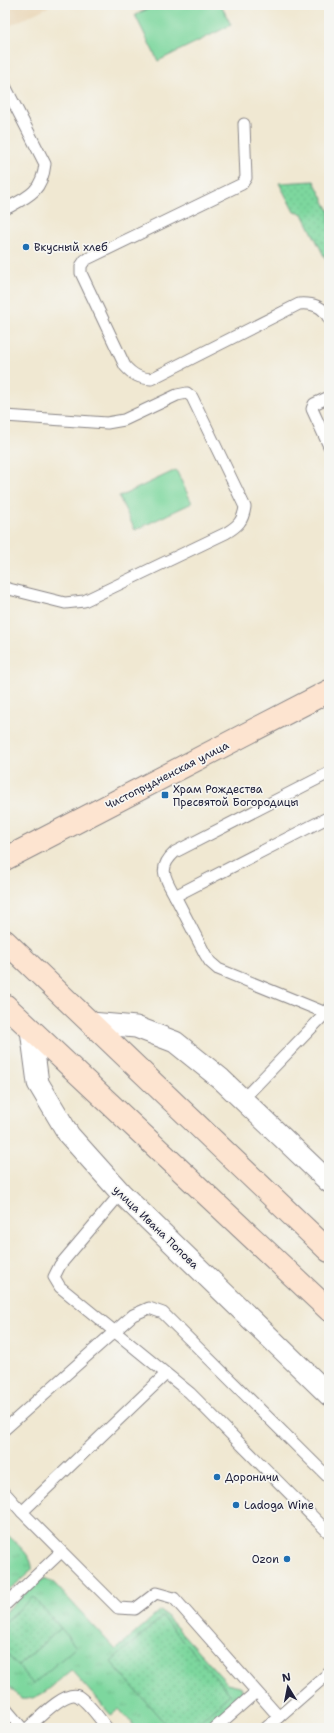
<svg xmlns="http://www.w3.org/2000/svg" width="334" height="1733" viewBox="0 0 334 1733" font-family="'Shantell Sans',sans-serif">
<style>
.built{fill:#ead8ba}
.grass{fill:url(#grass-tufts);stroke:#507c6c}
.park{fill:url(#park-dots);stroke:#507c6c}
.pitch{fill:#7dd79e;stroke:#507c6c}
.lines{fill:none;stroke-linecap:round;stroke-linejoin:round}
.lane-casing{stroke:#898586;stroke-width:13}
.street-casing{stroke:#898586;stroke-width:23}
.secondary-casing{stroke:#898586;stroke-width:24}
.lane{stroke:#fff;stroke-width:11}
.street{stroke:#fff;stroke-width:21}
.secondary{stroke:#fde4d0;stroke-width:22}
.poi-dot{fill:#1f6fb2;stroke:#f6f6f2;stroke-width:1.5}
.labels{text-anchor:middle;stroke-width:3.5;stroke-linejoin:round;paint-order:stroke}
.poi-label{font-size:11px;fill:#22223b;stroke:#f6f6f2;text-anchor:start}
.street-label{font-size:11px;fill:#22223b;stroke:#f6f6f2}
</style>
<defs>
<pattern id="grass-tufts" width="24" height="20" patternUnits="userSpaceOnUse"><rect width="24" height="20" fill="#7dd79e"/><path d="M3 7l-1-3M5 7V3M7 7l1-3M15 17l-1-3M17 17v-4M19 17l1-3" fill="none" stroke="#6cb889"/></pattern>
<pattern id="park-dots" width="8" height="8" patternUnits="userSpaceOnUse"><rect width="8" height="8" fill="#7dd79e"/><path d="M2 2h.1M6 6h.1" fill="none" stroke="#6cb889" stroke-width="1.8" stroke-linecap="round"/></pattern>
</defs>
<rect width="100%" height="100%" fill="#f6f6f2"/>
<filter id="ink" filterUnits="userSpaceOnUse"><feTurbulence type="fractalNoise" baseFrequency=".025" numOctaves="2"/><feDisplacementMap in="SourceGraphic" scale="8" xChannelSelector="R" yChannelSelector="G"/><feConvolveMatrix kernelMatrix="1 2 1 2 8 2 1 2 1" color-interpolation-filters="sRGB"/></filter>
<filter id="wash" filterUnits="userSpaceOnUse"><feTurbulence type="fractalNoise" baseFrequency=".012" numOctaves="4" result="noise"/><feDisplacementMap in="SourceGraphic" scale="16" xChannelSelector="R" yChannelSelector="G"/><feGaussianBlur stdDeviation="0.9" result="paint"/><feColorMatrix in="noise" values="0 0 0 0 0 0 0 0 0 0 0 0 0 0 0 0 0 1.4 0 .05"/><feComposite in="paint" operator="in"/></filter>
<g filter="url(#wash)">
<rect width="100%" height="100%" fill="#f0e8d2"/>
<polygon class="built" points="5,5 47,5 48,7 5,28"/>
<g class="grass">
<path d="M 5,1532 C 14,1542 34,1556 32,1570 L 7,1592 L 5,1590 Z"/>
<path d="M 44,1579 L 54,1583 L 116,1650 L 161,1610 L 227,1683 L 240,1686 L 242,1689 L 240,1698 L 206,1728 L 136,1728 L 119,1709 L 111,1715 L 71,1670 C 56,1682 41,1701 21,1699 L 5,1682 L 5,1612 L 37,1582 Z"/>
</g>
<g class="park">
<polygon points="314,181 329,211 329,259 325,258 303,214 294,212 279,183"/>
<polygon points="33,1597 61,1628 18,1666 5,1652 5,1622"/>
<polygon points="162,1617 230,1694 192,1728 169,1728 111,1662"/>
</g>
<g class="pitch">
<polygon points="156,5 221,5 231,25 158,61 135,15"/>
<polygon points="176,470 192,503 135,530 119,497"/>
<polygon points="61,1628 76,1647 33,1684 18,1666"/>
</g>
</g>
<g filter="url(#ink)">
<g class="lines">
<g class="lane-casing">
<g id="lane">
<path d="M 5,86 L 45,164 C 42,192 28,197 5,209"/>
<path d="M 244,124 L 246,178 L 242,184 L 85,260 L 81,266 L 81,273 L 125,366 C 133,375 139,378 151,379 L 299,304 C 313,303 323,306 329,319"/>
<polyline points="329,397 314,404 312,409 329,446"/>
<path d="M 5,416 L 107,423 L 124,420 L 177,395 L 187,393 L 192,397 L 245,507 C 243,521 238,526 226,533 L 84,601 L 65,603 L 5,588"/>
<path d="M 329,773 L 175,852 C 157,868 165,878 175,896 L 329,817"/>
<polyline points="175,896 205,954 210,962 218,969 326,1013 329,1008"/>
<polyline points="242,1100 326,1013"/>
<polyline points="121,1193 60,1265 54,1277 60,1287 190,1393 329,1533"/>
<polyline points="166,1374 22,1512 118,1608 135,1609 156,1593 174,1598 279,1717"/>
<polyline points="5,1429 133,1315 149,1308 163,1313 329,1478"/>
<polyline points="5,1493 22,1512"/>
<polyline points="5,1605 61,1552"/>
<polyline points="5,1708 22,1728"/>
<path d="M 28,1728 C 37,1720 65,1690 78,1696 C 89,1703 99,1718 107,1728"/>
<polyline points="215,1728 256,1692"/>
<polyline points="266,1728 329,1673"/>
</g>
</g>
<g class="street-casing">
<g id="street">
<polyline points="91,1023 136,1027 175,1042 221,1079 329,1182"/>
<polyline points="31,1030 38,1083 69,1135 121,1193 329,1395"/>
</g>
</g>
<g class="secondary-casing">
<g id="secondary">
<polyline points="5,859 329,691"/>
<polyline points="5,941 329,1251"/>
<polyline points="5,1005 329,1310"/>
</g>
</g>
<use href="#lane" class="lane"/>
<use href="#street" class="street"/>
<use href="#secondary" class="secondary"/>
</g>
</g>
<g class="poi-dot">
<circle cx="26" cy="247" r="4"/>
<rect x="161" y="791" width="8" height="8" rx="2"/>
<circle cx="217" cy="1477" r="4"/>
<circle cx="236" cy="1505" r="4"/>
<circle cx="287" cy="1559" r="4"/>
</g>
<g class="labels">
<g class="poi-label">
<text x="34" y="251">Вкусный хлеб</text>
<text x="173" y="793">Храм Рождества<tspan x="173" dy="13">Пресвятой Богородицы</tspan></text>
<text x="225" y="1481">Дороничи</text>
<text x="244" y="1509">Ladoga Wine</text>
<text x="279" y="1563" text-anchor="end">Ozon</text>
</g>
<g class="street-label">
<text transform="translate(167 775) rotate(-27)" y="4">Чистопрудненская улица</text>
<text transform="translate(156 1227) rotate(44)" y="4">улица Ивана Попова</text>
</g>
</g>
<rect width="334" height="1733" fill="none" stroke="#f6f6f2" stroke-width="20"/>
<g transform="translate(288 1687) rotate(350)" stroke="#f6f6f2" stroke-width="3" paint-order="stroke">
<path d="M0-3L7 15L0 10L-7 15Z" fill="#22223b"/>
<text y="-6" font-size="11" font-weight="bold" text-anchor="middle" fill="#22223b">N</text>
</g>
</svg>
